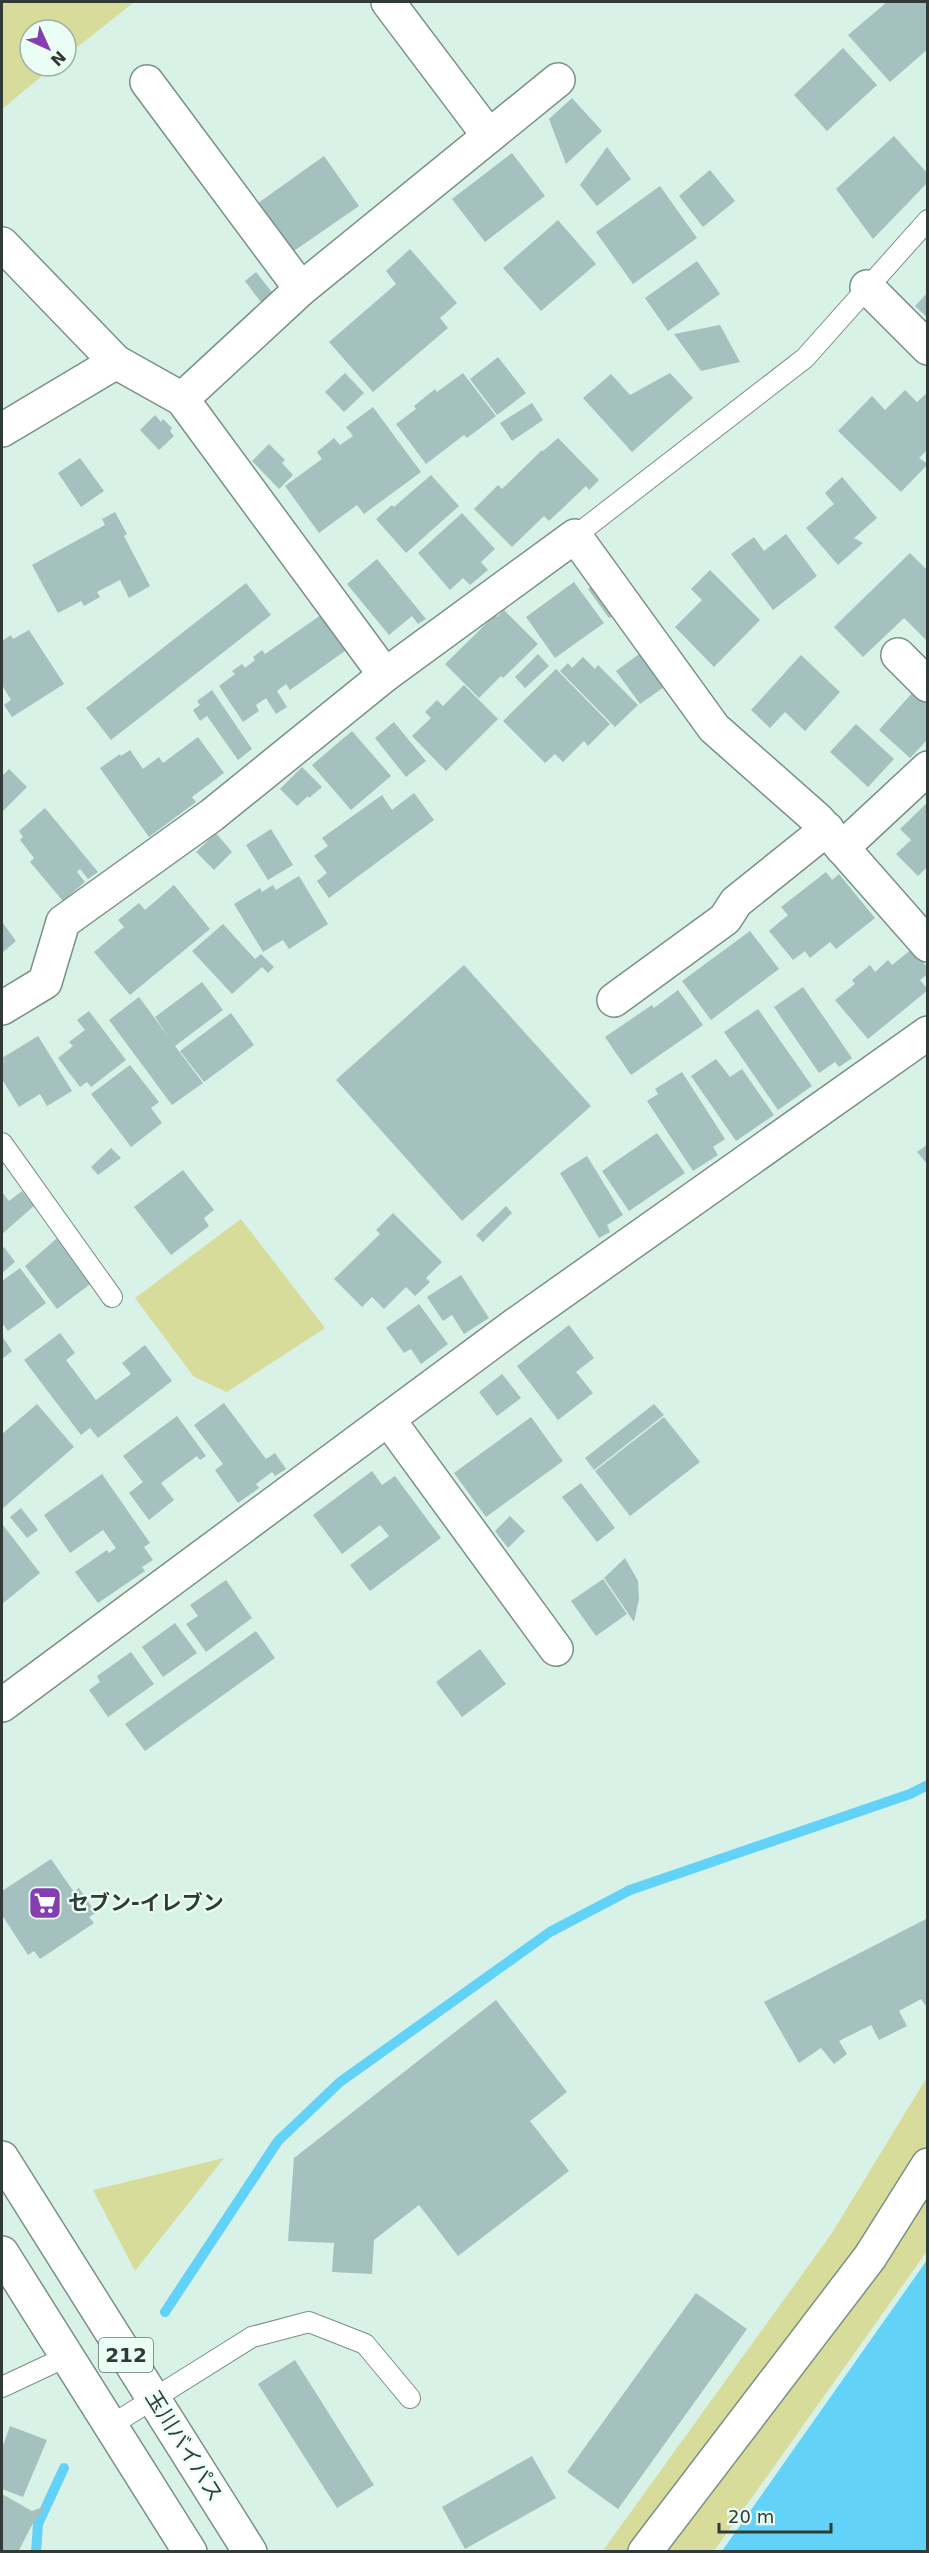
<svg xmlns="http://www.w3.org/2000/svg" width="929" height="2553" viewBox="0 0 929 2553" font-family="'DejaVu Sans','Noto Sans JP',sans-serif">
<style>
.green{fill:#d8dc9a}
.water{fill:#62d2f9}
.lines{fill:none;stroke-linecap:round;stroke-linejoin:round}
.stream{stroke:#62d2f9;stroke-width:10}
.building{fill:#a4c1c0}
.lane-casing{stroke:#799187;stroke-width:22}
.street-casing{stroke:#799187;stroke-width:36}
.highway-casing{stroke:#799187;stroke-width:36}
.lane{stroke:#fff;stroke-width:20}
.street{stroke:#fff;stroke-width:33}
.highway{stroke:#fff;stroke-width:33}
.labels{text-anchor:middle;stroke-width:4.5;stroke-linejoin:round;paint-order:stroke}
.shield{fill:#eafef5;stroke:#68756f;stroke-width:1.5}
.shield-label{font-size:20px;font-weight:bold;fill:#303a36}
.poi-label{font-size:21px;font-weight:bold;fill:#303a36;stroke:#eafef5;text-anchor:start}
.street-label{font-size:21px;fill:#303a36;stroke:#eafef5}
</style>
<rect width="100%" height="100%" fill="#d9f2e7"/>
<g class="green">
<polygon points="2,2 134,2 66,56 66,30 30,30 30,66 54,66 2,109"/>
<polygon points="241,1219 325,1328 227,1392 194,1377 135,1298"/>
<polygon points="927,2077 927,2251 714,2551 602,2552 832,2233"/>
<polygon points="224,2158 135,2271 93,2190"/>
</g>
<polygon class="water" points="927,2260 927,2551 722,2551"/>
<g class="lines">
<g class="stream">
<polyline points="165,2312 278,2141 340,2082 550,1932 630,1890 910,1794 928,1785"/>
<polyline points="36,2552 38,2524 64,2468"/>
</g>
</g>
<g class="building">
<polygon points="887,2 928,2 928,49 890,82 848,35"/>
<polygon points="843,48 877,85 827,131 794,95"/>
<polygon points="572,98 602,131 566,164 549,119"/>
<polygon points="894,136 928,174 928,182 873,239 836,189"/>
<polygon points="607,147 631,179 597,206 580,185"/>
<polygon points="512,153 545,196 485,242 452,199"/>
<polygon points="324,156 359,206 288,255 254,206"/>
<polygon points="710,170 735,201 703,227 679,196"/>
<polygon points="660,186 697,238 633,284 596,232"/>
<polygon points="558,220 596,264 541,311 503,268"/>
<polygon points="410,249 457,303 440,318 448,328 373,392 329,342 396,284 386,271"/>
<polygon points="697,261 720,294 668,331 645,298"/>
<polygon points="256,272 275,296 263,305 245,281"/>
<polygon points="928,292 928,318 915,306"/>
<polygon points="720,325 740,362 701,371 674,334"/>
<polygon points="498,357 526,393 497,415 470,379"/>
<polygon points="345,373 364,393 344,412 325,392"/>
<polygon points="463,373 496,416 467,438 464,435 426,464 396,424 416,409 414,406 435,389 437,392"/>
<polygon points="670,373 693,398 632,452 583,398 611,374 630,395"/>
<polygon points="905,390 917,402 928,392 928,449 919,458 928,464 901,492 838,431 872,396 885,410"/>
<polygon points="532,403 543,420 512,441 500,423"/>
<polygon points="373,407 421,472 364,514 357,505 319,533 285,486 322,459 317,452 334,438 340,445 353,436 346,427"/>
<polygon points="155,415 161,422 163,419 172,428 170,431 174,436 159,450 140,430"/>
<polygon points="558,438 599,480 589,490 586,486 549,521 544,516 512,547 474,509 498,485 502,489 542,450 543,451"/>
<polygon points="269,444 285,460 282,463 293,475 279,489 252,461"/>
<polygon points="80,458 104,491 81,507 58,473"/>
<polygon points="431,475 459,506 406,553 376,519 392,505 394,507"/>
<polygon points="842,477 877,518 854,538 863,543 838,565 806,528 834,504 825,493"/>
<polygon points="115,512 127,534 124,536 150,586 129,598 120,580 97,592 100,597 84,606 81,601 58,613 32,565 105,525 102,519"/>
<polygon points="462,513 495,549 481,562 488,570 470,585 463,578 450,590 418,553"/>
<polygon points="786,534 817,576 773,610 731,554 754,537 764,551"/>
<polygon points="910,553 928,571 928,642 904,618 863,657 834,627"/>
<polygon points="377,559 426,619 418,624 412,616 389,635 347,584"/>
<polygon points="710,570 760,620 714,667 675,627 702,600 691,589"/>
<polygon points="602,579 623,608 609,618 588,589"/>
<polygon points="574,582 604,623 555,658 526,617"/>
<polygon points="246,583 271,615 111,740 86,708"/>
<polygon points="328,610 352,646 290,690 286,684 277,691 287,707 276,714 266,698 256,705 259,711 243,722 219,686 235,674 232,671 242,664 245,668 255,660 253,657 262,650 265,654"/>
<polygon points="504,610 538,644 503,678 501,676 479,698 445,664 495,615 497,617"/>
<polygon points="29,630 64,684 12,717 4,705 11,700 2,685 2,641 11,635 13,639"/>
<polygon points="650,646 674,680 640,704 616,671"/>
<polygon points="538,654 549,666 525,688 515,677"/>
<polygon points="801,655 840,692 805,731 785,712 770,728 751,710"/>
<polygon points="583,657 595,669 598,665 638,705 615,727 560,671 568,663 572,668"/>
<polygon points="556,669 610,724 588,746 584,741 563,762 555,754 545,763 503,721"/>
<polygon points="464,685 498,719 446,771 412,736 431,718 425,712 437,700 443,706"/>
<polygon points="212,690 252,749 238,760 207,716 200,721 193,710 200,705 197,701"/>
<polygon points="914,691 928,704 928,739 910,758 879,730"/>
<polygon points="394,722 426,761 406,777 375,738"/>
<polygon points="856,724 894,759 868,787 830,752"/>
<polygon points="352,731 391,776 351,810 312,765"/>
<polygon points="198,737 224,773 192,797 196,802 149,837 100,768 120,754 121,756 130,750 143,769 159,757 163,763"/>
<polygon points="302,767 322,787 309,798 308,796 297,806 280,789"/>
<polygon points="9,769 27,787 2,812 2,776"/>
<polygon points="414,793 434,820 329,898 317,881 327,873 314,856 328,846 322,838 382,795 392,810"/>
<polygon points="928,802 928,866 918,876 896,854 911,840 900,829"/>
<polygon points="45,808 98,872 88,879 80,869 77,872 85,882 63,901 30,862 34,858 20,840 23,837 19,831"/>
<polygon points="271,829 293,865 268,880 246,845"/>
<polygon points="216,833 232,852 214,870 196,852"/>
<polygon points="826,872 832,880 839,874 875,918 836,949 830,942 810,958 805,951 793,960 769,931 788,915 781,907"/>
<polygon points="299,876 328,924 289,949 283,940 263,952 234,904 260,888 262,892 273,885 276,890"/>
<polygon points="174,885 210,929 130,995 94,952 124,927 118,920 139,903 145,910"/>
<polygon points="2,922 16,941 2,953"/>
<polygon points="223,924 255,959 261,954 274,967 268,973 262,967 232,994 192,951"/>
<polygon points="750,931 779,969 711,1020 682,981"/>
<polygon points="912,949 928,968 928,974 920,980 928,990 868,1039 835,1000 855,984 852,980 870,965 875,972 888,960 892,965"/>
<polygon points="464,965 591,1106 462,1221 336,1080"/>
<polygon points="202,982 223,1010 175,1046 203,1083 172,1105 109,1020 139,997 170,1039 155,1017"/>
<polygon points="803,987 852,1058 839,1067 835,1062 819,1073 774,1007"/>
<polygon points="678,990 703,1025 631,1075 605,1037 652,1005 654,1008"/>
<polygon points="758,1009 812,1086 778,1110 724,1032"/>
<polygon points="89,1011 126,1060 91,1087 87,1082 80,1087 58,1058 73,1046 69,1042 85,1030 77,1020"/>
<polygon points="231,1013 254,1045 204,1082 180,1051"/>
<polygon points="38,1036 72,1091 47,1106 40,1094 19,1107 2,1079 2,1063 4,1062 2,1058"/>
<polygon points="716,1059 730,1077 742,1069 774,1115 736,1141 691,1076"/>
<polygon points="130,1065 159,1102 151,1108 162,1123 131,1147 91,1094"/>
<polygon points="682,1072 725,1139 713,1147 718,1155 693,1171 647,1101 658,1094 655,1089"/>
<polygon points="657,1133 685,1173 629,1211 602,1171"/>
<polygon points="928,1144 928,1165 917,1152"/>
<polygon points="111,1148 121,1158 98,1175 91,1167"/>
<polygon points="587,1156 623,1215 607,1225 610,1232 599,1238 560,1173"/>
<polygon points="183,1170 214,1210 204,1218 209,1226 171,1255 134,1207"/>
<polygon points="22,1191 34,1206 2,1234 2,1192 9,1201"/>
<polygon points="506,1206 512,1213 483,1242 476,1235"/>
<polygon points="393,1213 442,1262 426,1278 430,1282 415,1296 406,1287 384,1309 372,1297 362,1307 334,1279 380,1234 376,1230"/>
<polygon points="62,1234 97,1279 57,1309 25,1266"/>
<polygon points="4,1247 15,1262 2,1273 2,1249"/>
<polygon points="20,1268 46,1303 8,1331 2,1323 2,1281"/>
<polygon points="461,1275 489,1318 464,1334 452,1315 443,1321 427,1297"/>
<polygon points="419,1304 448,1344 421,1364 411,1349 404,1353 386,1328"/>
<polygon points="569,1325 594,1358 576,1372 593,1393 558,1420 517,1366"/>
<polygon points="60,1333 75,1353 66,1360 96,1400 131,1374 122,1363 145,1345 172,1381 98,1438 90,1428 81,1435 24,1360"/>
<polygon points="2,1336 12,1351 2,1359"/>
<polygon points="502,1374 521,1398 497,1416 479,1392"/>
<polygon points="224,1403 266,1459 275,1453 286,1469 275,1476 272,1472 256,1484 259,1488 238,1503 215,1470 223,1464 194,1425"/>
<polygon points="37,1404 74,1447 2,1509 2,1434"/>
<polygon points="654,1404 664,1415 594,1470 585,1458"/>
<polygon points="177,1416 206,1456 200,1460 197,1456 161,1483 174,1500 149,1520 129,1493 143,1482 123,1456"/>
<polygon points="531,1417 563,1461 486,1517 454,1473"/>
<polygon points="664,1417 700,1462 630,1516 595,1471"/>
<polygon points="372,1471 382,1485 395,1476 441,1538 370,1591 350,1565 389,1536 380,1525 342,1554 313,1515"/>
<polygon points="102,1474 150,1543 144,1547 153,1560 142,1567 145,1571 98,1603 75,1572 107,1550 109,1553 116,1548 103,1530 70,1553 44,1515"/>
<polygon points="581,1483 615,1528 597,1542 562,1497"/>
<polygon points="21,1508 38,1530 27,1538 10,1517"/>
<polygon points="510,1516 525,1531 508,1548 495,1531"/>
<polygon points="2,1524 40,1573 2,1604"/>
<polygon points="625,1558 638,1581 639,1599 634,1622 604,1578"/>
<polygon points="603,1579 627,1614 596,1636 571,1601"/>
<polygon points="226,1580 252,1618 206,1652 186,1624 198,1616 190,1605"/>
<polygon points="175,1623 197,1653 163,1677 142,1647"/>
<polygon points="256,1631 275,1658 145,1751 125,1724"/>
<polygon points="480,1649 506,1684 462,1717 436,1682"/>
<polygon points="131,1652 154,1684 108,1717 89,1690 100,1682 97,1676"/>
<polygon points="51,1859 74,1892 79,1888 96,1913 89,1917 94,1923 40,1959 34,1951 28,1955 2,1915 2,1891"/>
<polygon points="928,1918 928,2009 921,1999 899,2011 907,2026 879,2040 871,2025 839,2041 847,2054 834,2064 821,2048 799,2063 764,2002"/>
<polygon points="496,2000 567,2092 530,2121 569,2171 458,2256 419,2205 374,2240 372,2274 332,2272 334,2243 288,2241 294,2158"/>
<polygon points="696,2293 747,2329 618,2509 567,2472"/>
<polygon points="295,2360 374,2485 337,2508 258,2384"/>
<polygon points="10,2426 47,2440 23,2497 2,2489 2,2448"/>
<polygon points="532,2456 556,2498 465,2549 442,2507"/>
<polygon points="2,2494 32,2511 46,2506 32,2525 18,2552 2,2552"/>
</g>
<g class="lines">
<g class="lane-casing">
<g id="lane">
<polyline points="575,536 805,358 928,220"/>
<polyline points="2,1143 112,1297"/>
<polyline points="2,2387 66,2357"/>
<polyline points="110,2426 252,2337 309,2322 365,2344 410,2398"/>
</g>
</g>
<g class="street-casing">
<g id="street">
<polyline points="388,2 489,136"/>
<polyline points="147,82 301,289"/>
<polyline points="2,244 116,362 182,399 385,675"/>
<polyline points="867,287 928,348"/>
<polyline points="182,399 301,289 558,80"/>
<polyline points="2,430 116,362"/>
<polyline points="898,655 928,685"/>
<polyline points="842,848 928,768"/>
<polyline points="614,1000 725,919 736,902 827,829"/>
<polyline points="2,1008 45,982 63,922 212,815 385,675 575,536 714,728 817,819 928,945"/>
<polyline points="388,1419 556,1649"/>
<polyline points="2,1705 515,1325 928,1033"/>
<polyline points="645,2552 870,2257 928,2165"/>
</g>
</g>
<g class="highway-casing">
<g id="highway">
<polyline points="2,2158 250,2552"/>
<polyline points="2,2253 190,2552"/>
</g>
</g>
<use href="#lane" class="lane"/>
<use href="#street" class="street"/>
<use href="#highway" class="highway"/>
</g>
<defs>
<g id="supermarket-square" transform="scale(1.725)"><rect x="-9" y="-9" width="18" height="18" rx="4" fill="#843eb2" stroke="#eafef5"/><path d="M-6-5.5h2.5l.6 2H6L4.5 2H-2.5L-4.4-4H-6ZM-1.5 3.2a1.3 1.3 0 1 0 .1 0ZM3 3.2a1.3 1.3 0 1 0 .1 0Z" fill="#fff"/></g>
</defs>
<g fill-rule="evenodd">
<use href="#supermarket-square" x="45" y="1903"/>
</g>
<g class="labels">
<rect class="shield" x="99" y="2338" width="54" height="34" rx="4.5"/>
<g class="shield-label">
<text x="126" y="2362">212</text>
</g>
<g class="poi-label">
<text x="68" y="1910">セブン-イレブン</text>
</g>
<g class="street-label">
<text transform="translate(184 2446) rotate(58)" y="7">玉川バイパス</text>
</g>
</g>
<rect width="929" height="2553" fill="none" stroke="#303a36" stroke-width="6"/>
<g transform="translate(48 48) rotate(135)"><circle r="28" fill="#eafef5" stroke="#a0b0a9" stroke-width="1.5"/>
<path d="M0-4.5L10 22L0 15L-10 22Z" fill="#843eb2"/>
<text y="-9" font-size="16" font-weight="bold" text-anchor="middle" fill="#303a36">N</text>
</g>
<path d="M719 2523v9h112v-9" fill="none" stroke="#303a36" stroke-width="3"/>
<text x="728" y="2523" font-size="18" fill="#303a36" stroke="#eafef5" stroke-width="4.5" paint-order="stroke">20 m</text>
</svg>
